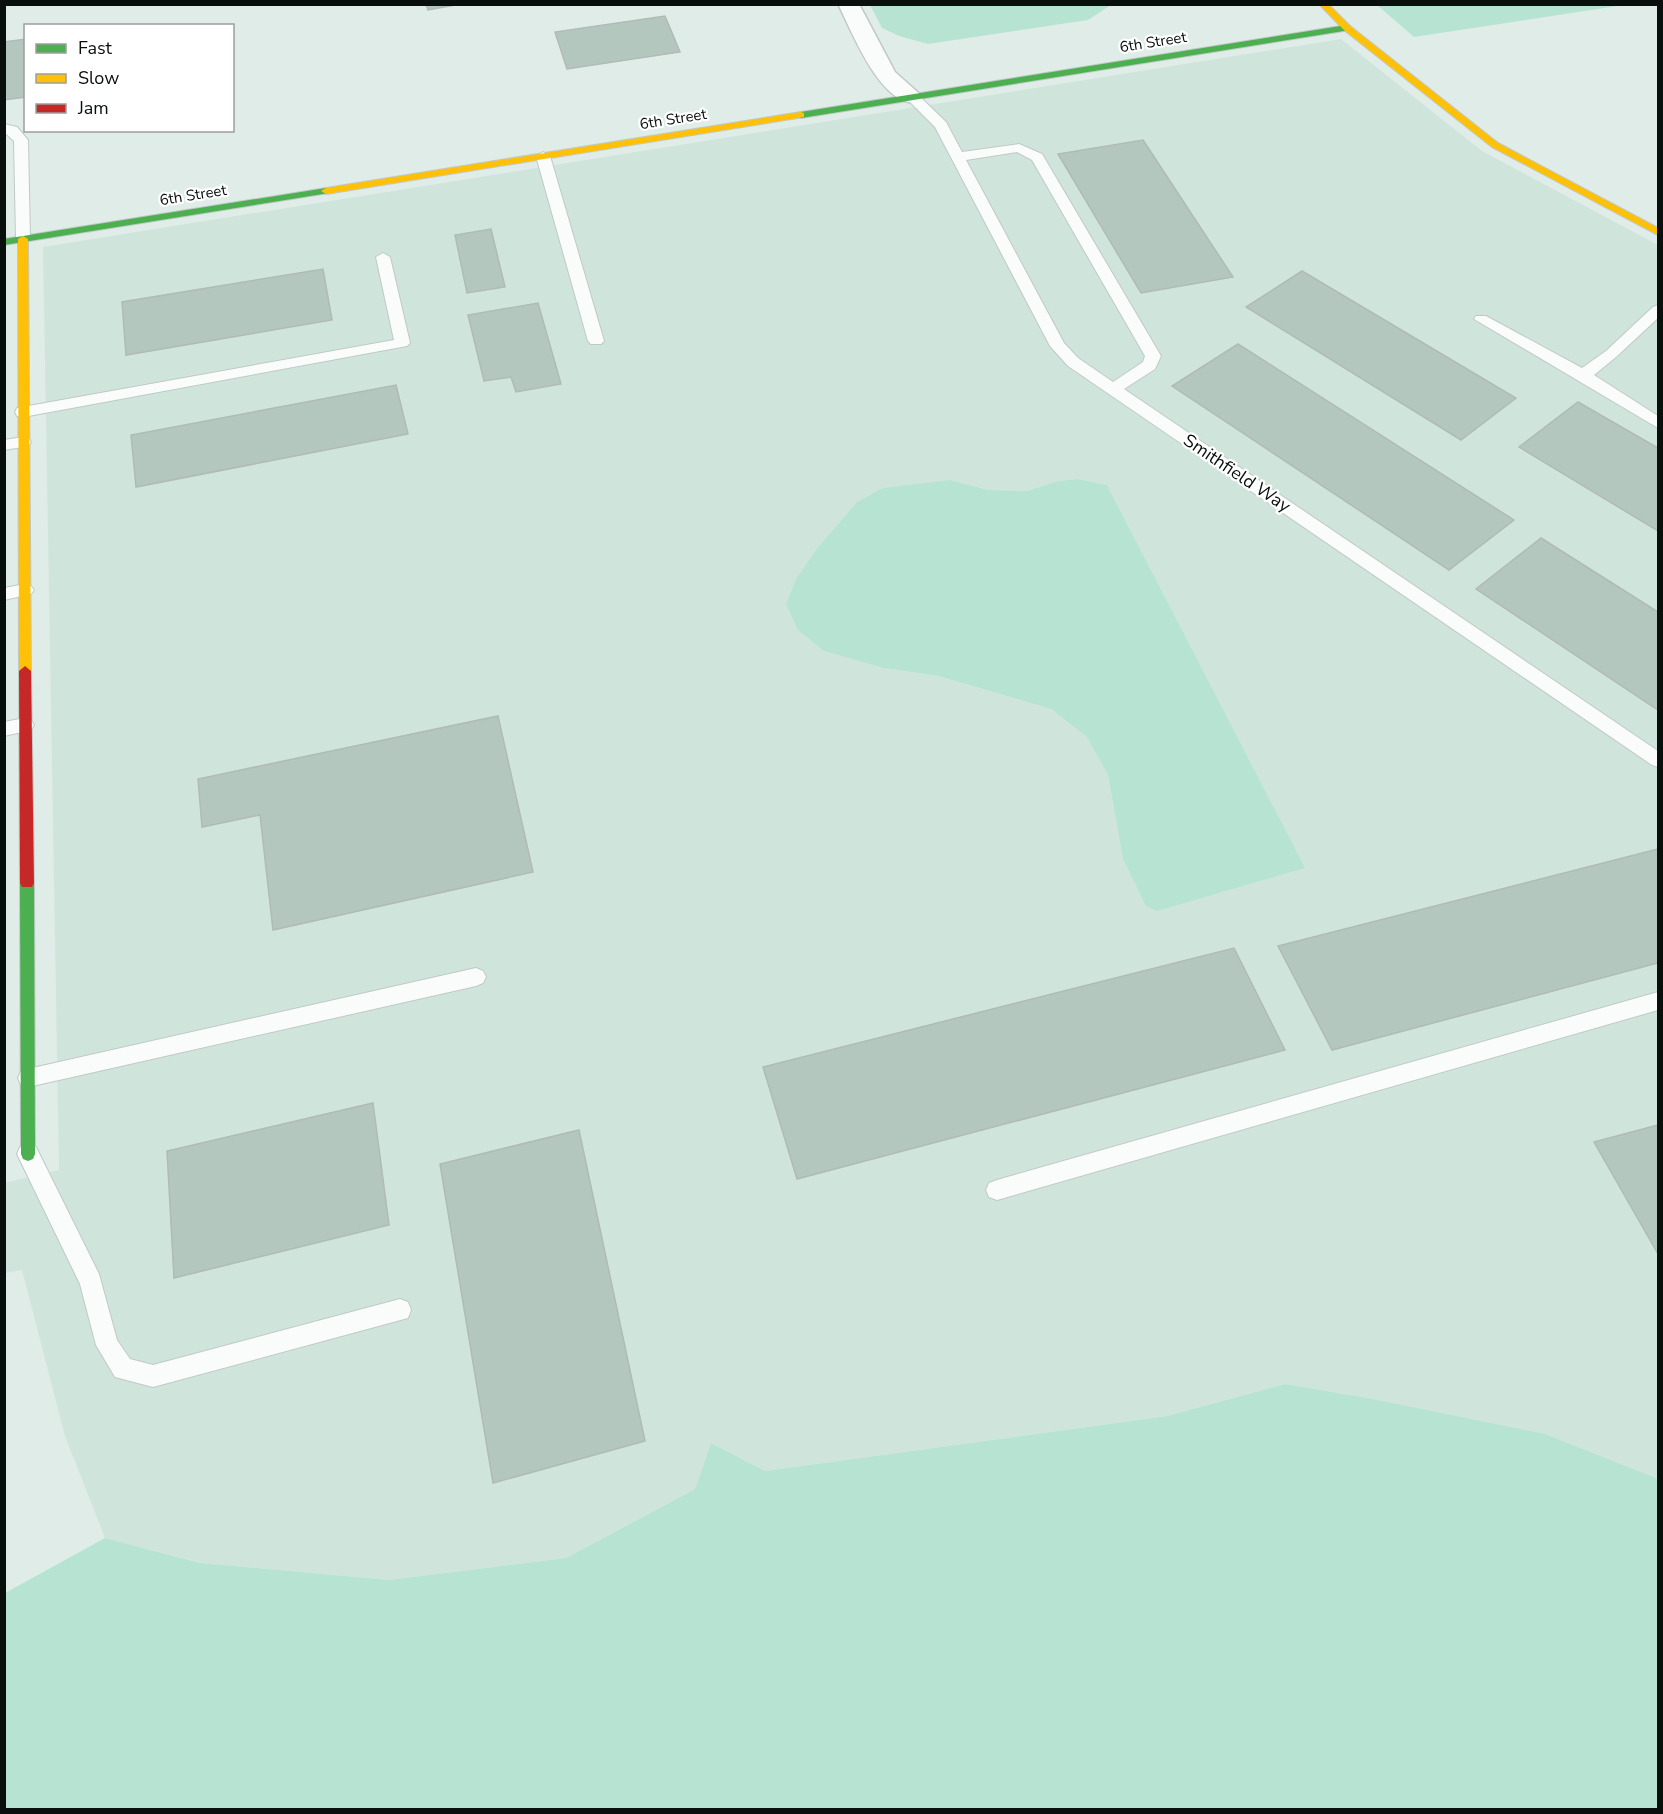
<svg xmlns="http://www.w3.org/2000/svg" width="1663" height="1814" viewBox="0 0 1663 1814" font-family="'Nunito Sans',sans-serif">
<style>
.built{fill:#cfe5dc;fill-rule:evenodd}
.green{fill:#b7e4d2}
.building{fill:#b3c7bf;stroke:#b1bab6;stroke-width:1.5}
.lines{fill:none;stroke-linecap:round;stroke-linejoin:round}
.lane-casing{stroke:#c0c9c5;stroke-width:2}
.street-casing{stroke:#c0c9c5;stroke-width:3}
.fast-casing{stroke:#c0c9c5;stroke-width:2}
.slow-casing{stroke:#c0c9c5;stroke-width:2}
.jam-casing{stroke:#c0c9c5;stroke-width:2}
.lane{fill:#fafcfb;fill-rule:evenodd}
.street{fill:#fafcfb;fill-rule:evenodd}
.fast{fill:#4caf50;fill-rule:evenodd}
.slow{fill:#ffc107;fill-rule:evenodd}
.jam{fill:#c62828;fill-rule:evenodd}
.labels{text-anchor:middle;stroke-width:4.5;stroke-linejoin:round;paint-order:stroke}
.far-street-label{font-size:15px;fill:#080f0d;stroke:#fff}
.street-label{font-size:18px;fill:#080f0d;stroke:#fff}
</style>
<rect width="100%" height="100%" fill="#e0ece7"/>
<path class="built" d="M 1341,39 L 1482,151 L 1658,245 L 1658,1479 L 1454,1416 L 1368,1398 L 1285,1384 L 1167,1416 L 765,1471 L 711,1443 L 695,1489 L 566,1558 L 389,1580 L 200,1563 L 105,1538 L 65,1436 L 22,1270 L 5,1273 L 4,1183 L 59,1170 L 43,247 ZM 1078,479 L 1107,485 L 1304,868 L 1158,910 L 1147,906 L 1123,859 L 1108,775 L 1088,737 L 1051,709 L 938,676 L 884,668 L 951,480 L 988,490 L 1027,491 L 1058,481 Z"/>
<g class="green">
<polygon points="870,5 1111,5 1088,20 928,44 899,36 882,28"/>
<polygon points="1377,5 1624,5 1414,37"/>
<polygon points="1078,479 1107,485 1305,868 1157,911 1146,906 1123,859 1108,775 1087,737 1051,709 938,676 884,668 824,651 798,630 786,604 796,579 816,550 857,502 883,488 951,480 988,490 1027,491 1058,481"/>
<polygon points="1285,1384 1368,1398 1545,1434 1658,1479 1658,1809 5,1809 5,1593 105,1538 200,1563 389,1580 566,1558 695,1489 711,1443 765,1471 1167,1416"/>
</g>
<g class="building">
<polygon points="426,4 461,4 428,10"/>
<polygon points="665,16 680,52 567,69 555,32"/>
<polygon points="26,39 26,97 4,100 4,42"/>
<polygon points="1143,140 1233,277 1141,293 1058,154"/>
<polygon points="491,229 505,287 467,293 455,235"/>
<polygon points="323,269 332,320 126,355 122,302"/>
<polygon points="1302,271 1516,398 1461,440 1246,307"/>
<polygon points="538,303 561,384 516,392 511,377 484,381 468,315"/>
<polygon points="1238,344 1514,520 1449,570 1172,386"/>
<polygon points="396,385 408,434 136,487 131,435"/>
<polygon points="1578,402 1658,448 1658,531 1519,447"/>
<polygon points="1541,538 1658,612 1658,710 1476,589"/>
<polygon points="498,716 533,872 273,930 260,815 202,827 198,779"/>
<polygon points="1658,849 1658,963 1332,1050 1278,946"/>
<polygon points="1234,948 1285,1050 797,1179 763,1067"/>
<polygon points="373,1103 389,1225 174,1278 167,1151"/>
<polygon points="1658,1125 1658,1254 1594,1142"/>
<polygon points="579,1130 645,1441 493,1483 440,1164"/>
</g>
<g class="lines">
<g class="lane-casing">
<g id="lane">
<path d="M 912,93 L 917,94 L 946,122 L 962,152 L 1019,144 L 1042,154 L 1161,356 L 1155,369 L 1124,389 L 1658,751 L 1658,767 L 1652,765 L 1068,366 L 1050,346 L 935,127 L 905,97 ZM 1017,152 L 1032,160 L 1145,356 L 1143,362 L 1113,382 L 1078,358 L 1064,343 L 966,160 Z"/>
<polygon points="4,124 17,127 28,140 30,239 23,243 16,239 14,141 4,132"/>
<polygon points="543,152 550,156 604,341 601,344 591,344 588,341 536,156"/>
<polygon points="383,253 390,257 410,343 407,346 23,417 17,416 15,412 17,408 23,407 394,340 376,257"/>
<polygon points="1658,305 1658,318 1616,357 1594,375 1658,416 1658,428 1474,319 1476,316 1486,316 1582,368 1606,351 1653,307"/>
<polygon points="23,437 29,438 31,442 29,446 4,450 4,440"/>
<polygon points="25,584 31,586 34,590 31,594 4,600 4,588"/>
<polygon points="25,718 31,720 34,725 31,730 4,736 4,722"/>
<polygon points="476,968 483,971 486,977 483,983 476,986 28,1087 21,1085 18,1078 21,1071 28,1069"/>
<polygon points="1658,992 1658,1010 997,1200 989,1197 986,1190 989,1183 997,1180"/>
<polygon points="28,1144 36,1147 99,1274 117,1340 130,1359 153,1365 400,1299 408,1302 411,1310 408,1318 153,1387 115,1377 96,1345 80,1284 17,1154 20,1147"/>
</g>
</g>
<g class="street-casing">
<path id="street" d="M 838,4 L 859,4 L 895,72 L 923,97 L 920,102 C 882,111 852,31 838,4 Z"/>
</g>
<g class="fast-casing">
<g id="fast">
<polygon points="1347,25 1350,26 1350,30 801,118 796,115 801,112"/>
<polygon points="326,188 331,191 329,193 4,245 4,239"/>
<polygon points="27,878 32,879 34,883 35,1154 33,1159 28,1161 23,1159 21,1154 20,883 22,879"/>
</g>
</g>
<g class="slow-casing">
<g id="slow">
<polygon points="1319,4 1328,4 1350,26 1498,143 1658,228 1658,235 1492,147 1344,30"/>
<polygon points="801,112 804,113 804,117 326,194 321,191 326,188"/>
<polygon points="23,236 28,239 31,671 25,676 19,671 18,239"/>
</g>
</g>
<g class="jam-casing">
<polygon id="jam" points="25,666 31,671 34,883 32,887 22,887 20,883 19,671"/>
</g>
<use href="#lane" class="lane"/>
<use href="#street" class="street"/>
<use href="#fast" class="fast"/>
<use href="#slow" class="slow"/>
<use href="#jam" class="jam"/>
</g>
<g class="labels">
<g class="far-street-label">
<text transform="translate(1153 42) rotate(-9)" y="5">6th Street</text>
<text transform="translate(673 119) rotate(-9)" y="5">6th Street</text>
<text transform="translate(193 195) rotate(-9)" y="5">6th Street</text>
</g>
<g class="street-label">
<text transform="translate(1237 473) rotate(34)" y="6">Smithfield Way</text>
</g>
</g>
<rect width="1663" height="1814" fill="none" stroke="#080f0d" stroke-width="12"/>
<rect x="24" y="24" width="210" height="108" fill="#ffffff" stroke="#9c9f9e" stroke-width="1.5"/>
<rect x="36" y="44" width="30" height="9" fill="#4caf50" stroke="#9c9f9e" stroke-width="1.5"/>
<text x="78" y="54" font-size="18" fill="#080f0d">Fast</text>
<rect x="36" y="74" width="30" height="9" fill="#ffc107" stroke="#9c9f9e" stroke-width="1.5"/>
<text x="78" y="84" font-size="18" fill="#080f0d">Slow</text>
<rect x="36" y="104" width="30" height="9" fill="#c62828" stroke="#9c9f9e" stroke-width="1.5"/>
<text x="78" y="114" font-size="18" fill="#080f0d">Jam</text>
</svg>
